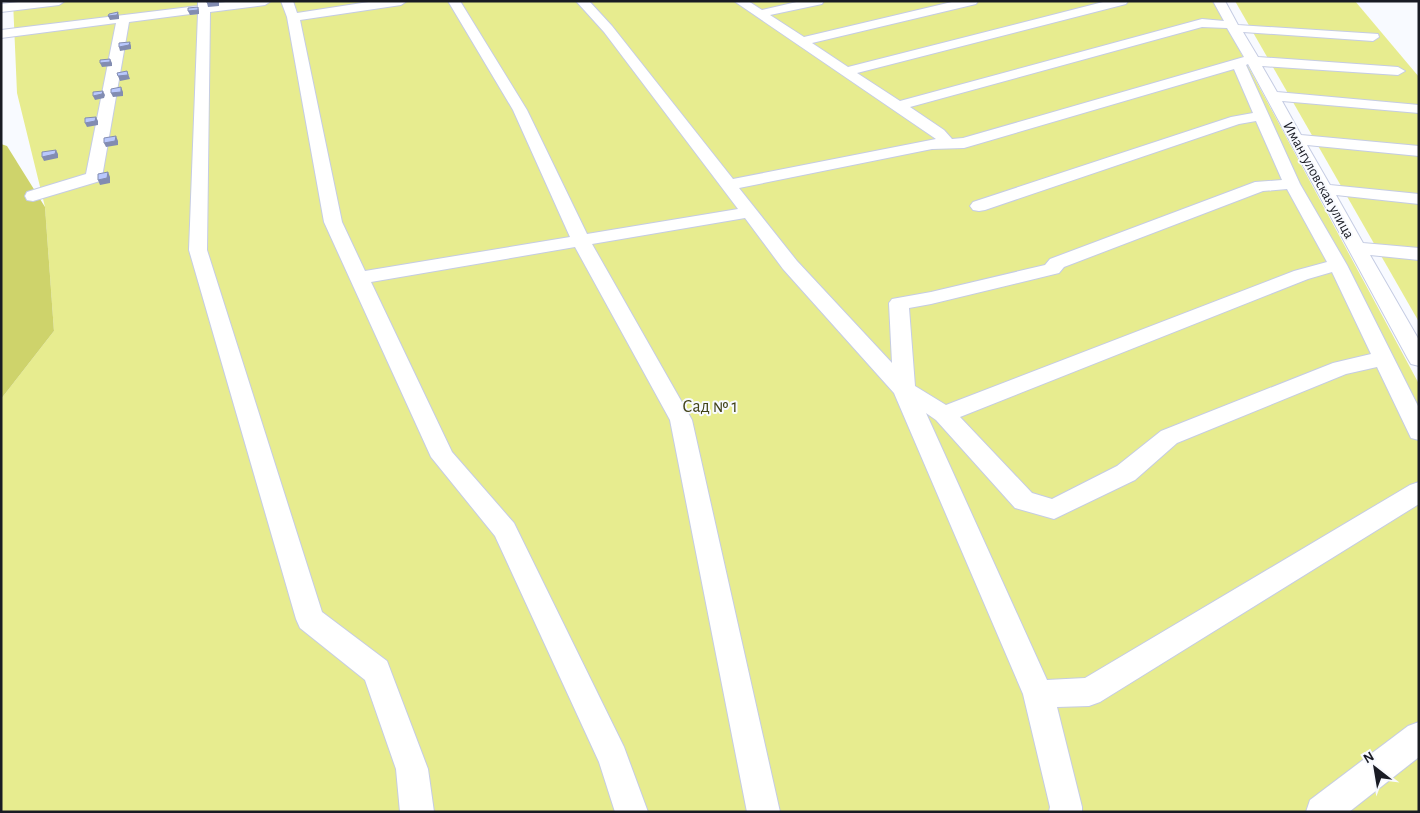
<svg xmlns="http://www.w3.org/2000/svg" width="1420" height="813" viewBox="0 0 1420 813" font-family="'Alegreya Sans',sans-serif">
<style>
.green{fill:#e7ec8f}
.forest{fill:#ced36b}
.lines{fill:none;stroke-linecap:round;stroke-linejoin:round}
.minor-casing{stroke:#c5cce3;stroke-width:2}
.minor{fill:#fff;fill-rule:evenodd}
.shaded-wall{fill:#828cb1}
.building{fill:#b9c8fd;stroke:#828cb1}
.labels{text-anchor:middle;stroke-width:4;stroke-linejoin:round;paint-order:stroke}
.far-street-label{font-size:15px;fill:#191b24;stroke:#f8faff}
.park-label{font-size:18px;fill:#424318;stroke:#f8faff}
</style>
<rect width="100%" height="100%" fill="#f8faff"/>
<g class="green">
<polygon points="13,1 1213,1 1419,384 1419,812 1,812 1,399 54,331 45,207 17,93"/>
<polygon points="1235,1 1355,1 1419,77 1419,322"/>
</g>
<polygon class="forest" points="1,144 7,146 45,207 54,331 1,399"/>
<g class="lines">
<g class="minor-casing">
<g id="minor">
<polygon points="27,1 65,1 59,5 1,12 1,4"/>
<polygon points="198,1 210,1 210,4 234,1 271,1 265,5 210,12 207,250 322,612 387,661 428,769 434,812 400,812 396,769 365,680 300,628 296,619 189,250 198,13 129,22 102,177 100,181 33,201 27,200 25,196 27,192 86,174 116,23 1,38 1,30 198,6"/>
<path d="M 281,1 L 293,1 L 297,13 L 375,1 L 407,1 L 401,5 L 300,20 L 342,222 L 365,271 L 570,237 L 513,110 L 448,1 L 460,1 L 527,110 L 587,234 L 738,209 L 604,32 L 576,1 L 589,1 L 612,26 L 733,179 L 936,139 L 734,1 L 748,1 L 762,10 L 801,1 L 824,1 L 822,4 L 770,15 L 804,37 L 956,1 L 978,1 L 976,4 L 812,43 L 848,67 L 1107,1 L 1128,1 L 1126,4 L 857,73 L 900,101 L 1202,19 L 1224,21 L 1213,1 L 1225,1 L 1238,25 L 1378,34 L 1379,37 L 1373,41 L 1243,32 L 1258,57 L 1398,67 L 1405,71 L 1398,75 L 1262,66 L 1277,92 L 1419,105 L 1419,113 L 1282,101 L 1301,135 L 1419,146 L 1419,156 L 1307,145 L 1330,185 L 1419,194 L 1419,204 L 1336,195 L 1363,243 L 1419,248 L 1419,260 L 1370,255 L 1419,340 L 1419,366 L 1411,364 L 1408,359 L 1248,64 L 1246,65 L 1300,184 L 1347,265 L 1419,408 L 1419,440 L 1411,438 L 1377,367 L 1346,374 L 1177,443 L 1135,480 L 1054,519 L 1015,508 L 936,420 L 926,413 L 1047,680 L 1085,678 L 1410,485 L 1419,482 L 1419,504 L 1100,702 L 1089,706 L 1057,707 L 1082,807 L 1082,812 L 1049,812 L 1050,807 L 1023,694 L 894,393 L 783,269 L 745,218 L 592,244 L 692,420 L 780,812 L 747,812 L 670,420 L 575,247 L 371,282 L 452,452 L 514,523 L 624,747 L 648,812 L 615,812 L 599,762 L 495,536 L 431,457 L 324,222 L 287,17 ZM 1202,27 L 1227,28 L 1244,57 L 963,138 L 952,139 L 944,130 L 910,107 ZM 1234,69 L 1253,113 L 1231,117 L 973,202 L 970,206 L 973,210 L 979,211 L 985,210 L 1239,124 L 1256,121 L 1282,180 L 1255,182 L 1050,259 L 1045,265 L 931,292 L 892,299 L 889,303 L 892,363 L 797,261 L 739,188 L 932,149 L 964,148 ZM 1287,189 L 1327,262 L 1294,271 L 946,405 L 915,386 L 909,308 L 931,304 L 1059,273 L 1064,267 L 1263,191 ZM 1332,272 L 1371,354 L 1333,363 L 1161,431 L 1117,466 L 1052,499 L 1032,493 L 960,417 L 1308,279 Z"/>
<polygon points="1419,722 1419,757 1349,812 1306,812 1310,800 1408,726"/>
</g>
</g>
<use href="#minor" class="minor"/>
</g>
<g class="shaded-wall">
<polygon points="219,1 219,6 208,7 207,3"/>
<polygon points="198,7 199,11 199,14 190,15 188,11"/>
<polygon points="118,12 119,16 119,19 110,20 108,16"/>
<polygon points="130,42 131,46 131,49 120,51 119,47"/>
<polygon points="110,59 112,63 112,66 102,67 100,63"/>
<polygon points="127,71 130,79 120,81 118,76"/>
<polygon points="121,87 123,92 123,96 113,97 111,93"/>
<polygon points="103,91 105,95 104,98 95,100 93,96"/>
<polygon points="96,117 98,121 98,125 87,127 85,123"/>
<polygon points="116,136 118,141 118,145 106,147 104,143"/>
<polygon points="56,150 58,154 58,158 44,161 42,157"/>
<polygon points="108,172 110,177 110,183 100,185 98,180"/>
</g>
<g class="building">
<polygon points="207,1 218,1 218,2 207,3"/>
<polygon points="198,7 198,10 188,11 188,8"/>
<polygon points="118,12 117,15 108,16 109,14"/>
<polygon points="130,42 129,45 119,47 119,43"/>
<polygon points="110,59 110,62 100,63 100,60"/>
<polygon points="127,71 128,75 118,76 117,73"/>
<polygon points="121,87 121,92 111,93 111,89"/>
<polygon points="103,91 102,94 93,96 93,92"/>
<polygon points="96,117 95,121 85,123 85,118"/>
<polygon points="116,136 115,141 104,143 104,138"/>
<polygon points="56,150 55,154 42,157 42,152"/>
<polygon points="108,172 107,178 98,180 98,174"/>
</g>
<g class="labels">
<g class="far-street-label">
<text transform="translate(1319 180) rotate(61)" y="5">Имангуловская улица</text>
</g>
<g class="park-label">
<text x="710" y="412">Сад № 1</text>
</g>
</g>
<rect width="1420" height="813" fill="none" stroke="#191b24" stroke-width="5"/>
<g transform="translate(1375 768) rotate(329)" stroke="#f8faff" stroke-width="4" paint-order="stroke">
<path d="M0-4L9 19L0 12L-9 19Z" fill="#191b24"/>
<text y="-8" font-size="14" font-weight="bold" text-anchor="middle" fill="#191b24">N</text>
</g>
</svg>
